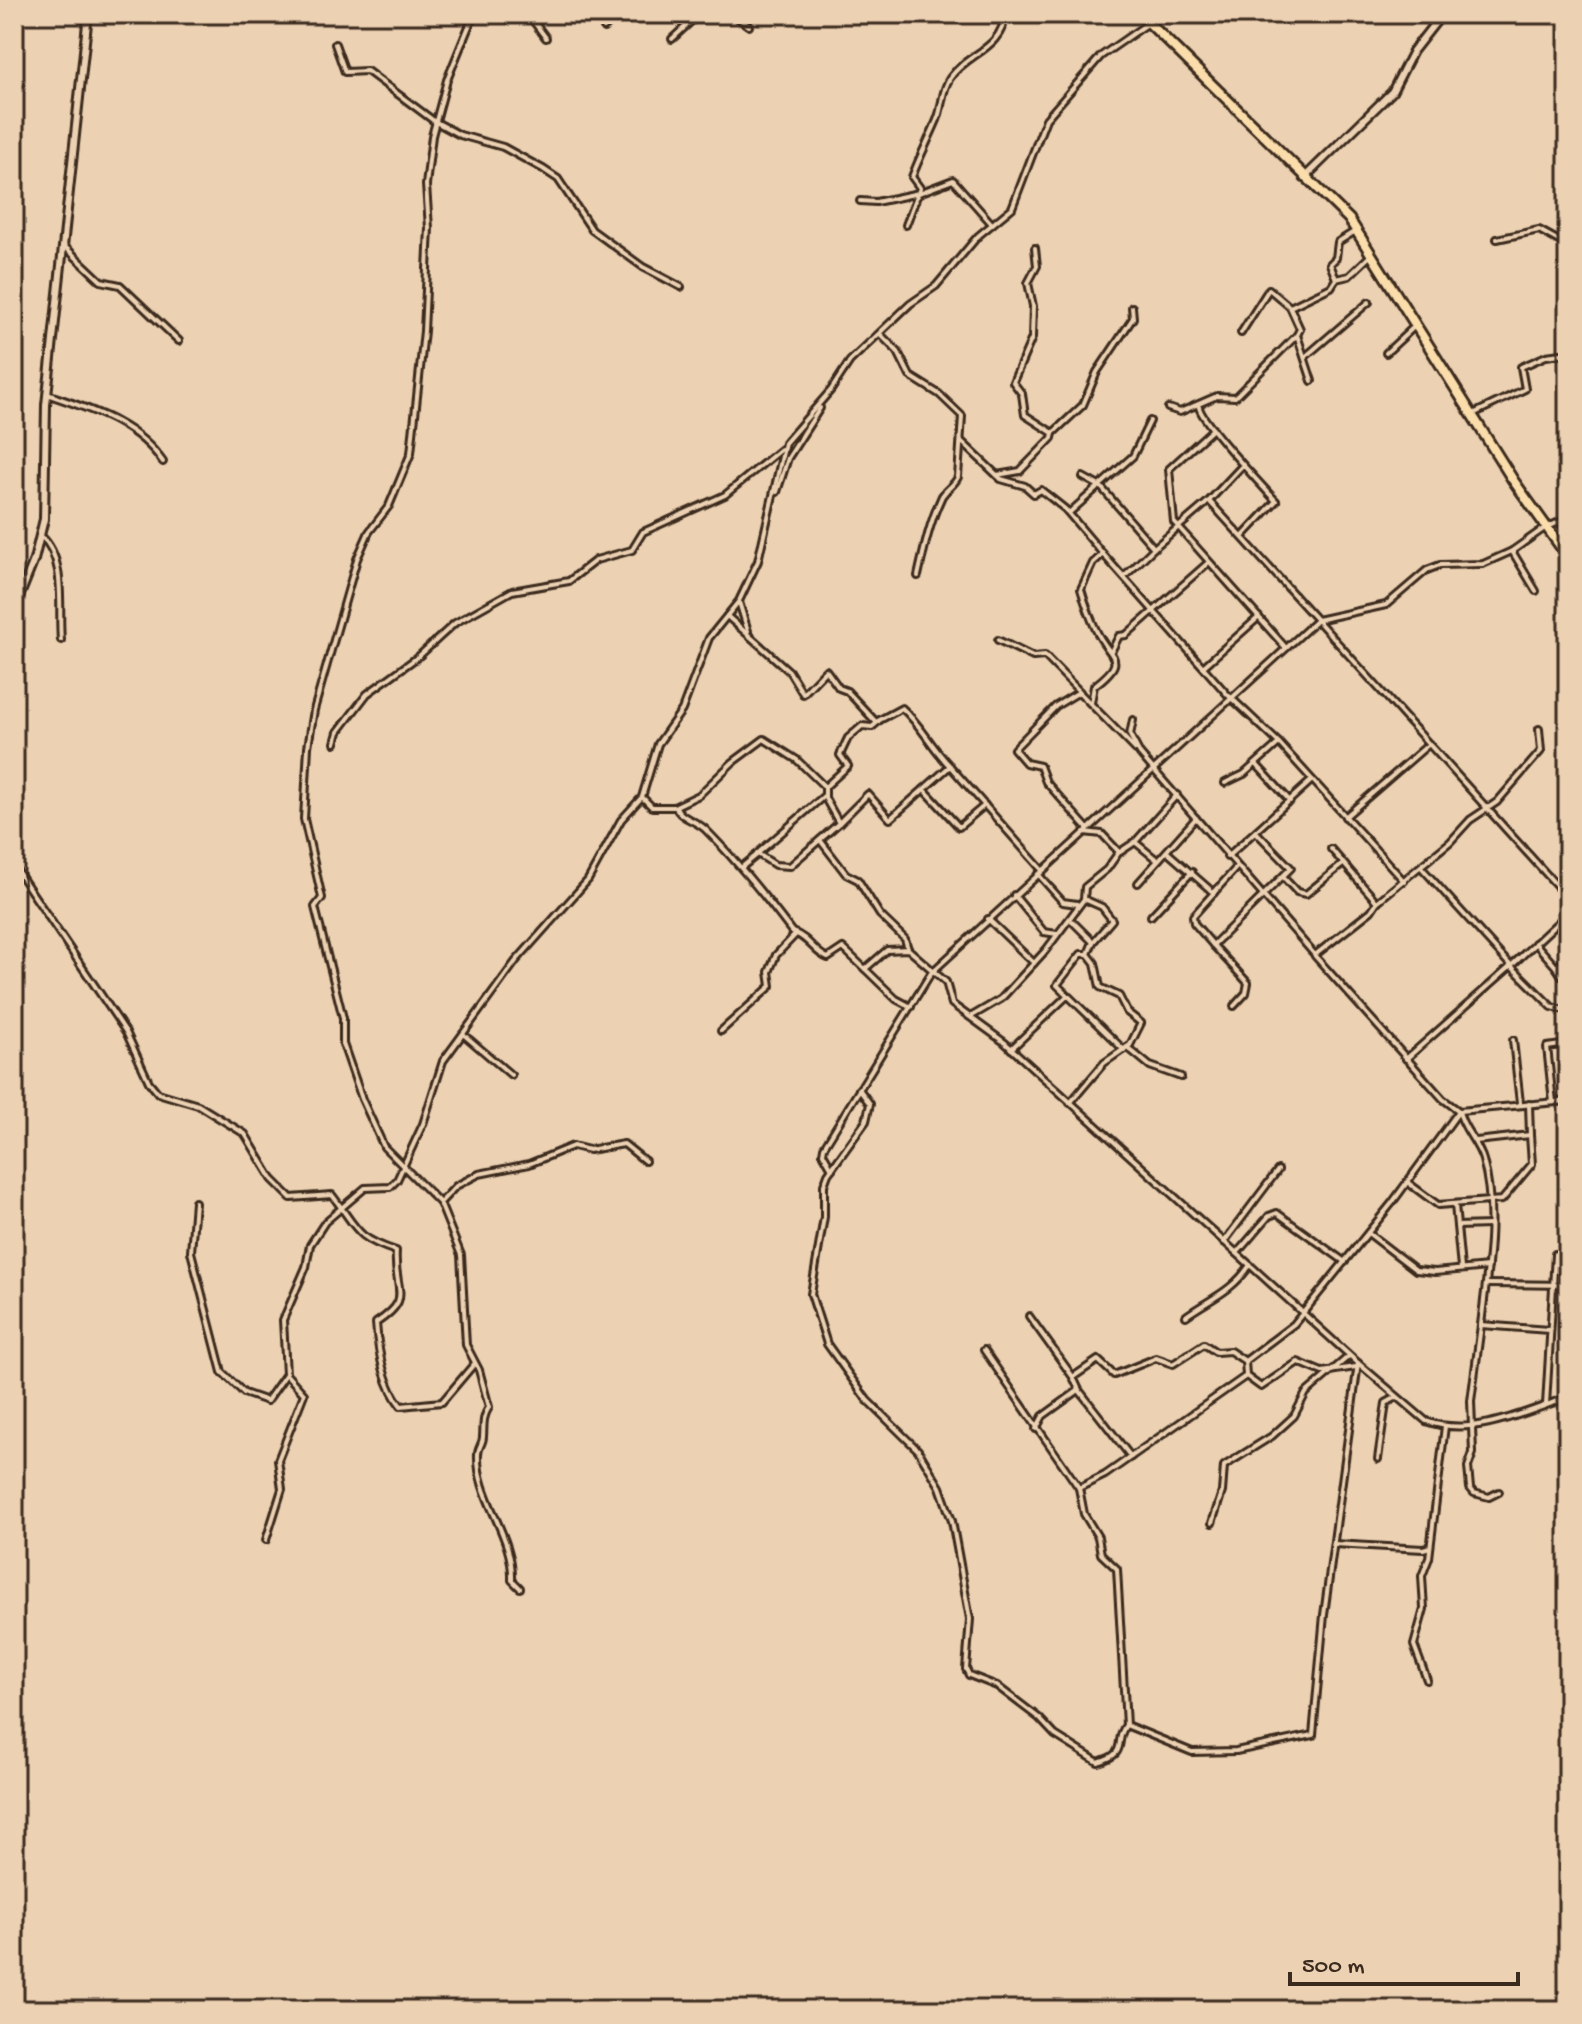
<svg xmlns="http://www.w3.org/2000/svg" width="1582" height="2024" viewBox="0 0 1582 2024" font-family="'Gochi Hand',sans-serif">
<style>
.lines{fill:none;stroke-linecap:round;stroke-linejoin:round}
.minor-casing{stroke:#3b2a1e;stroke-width:10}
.tertiary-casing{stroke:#3b2a1e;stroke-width:12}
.primary-casing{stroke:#3b2a1e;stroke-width:14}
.minor{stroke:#ecd1b3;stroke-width:4}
.tertiary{stroke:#ecd1b3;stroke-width:6}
.primary{stroke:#faddab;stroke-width:8}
</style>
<rect width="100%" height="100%" fill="#ecd1b3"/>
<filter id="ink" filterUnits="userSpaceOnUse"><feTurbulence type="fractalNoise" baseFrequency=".0125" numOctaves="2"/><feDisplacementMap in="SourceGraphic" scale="16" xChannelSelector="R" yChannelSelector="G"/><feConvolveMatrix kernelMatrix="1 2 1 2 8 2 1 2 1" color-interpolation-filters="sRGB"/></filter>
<g filter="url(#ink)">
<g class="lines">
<g class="minor-casing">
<g id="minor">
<path d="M 474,14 L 447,80 L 432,136 L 426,185 L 429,228 L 424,331 L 411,453 L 389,506 L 369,532 L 357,559 L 314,710 L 308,747 L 304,819 L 322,898 L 315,907 L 343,1018 L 343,1044 L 362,1099 L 384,1147 L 440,1203 L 461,1255 L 466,1345 L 479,1370 L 489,1407 C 482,1419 484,1424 483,1437 C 483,1443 478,1448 478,1454 C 476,1498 514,1535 512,1580 L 520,1588"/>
<polyline points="528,14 546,38"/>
<polyline points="732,14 749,26"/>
<polyline points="604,28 621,14"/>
<polyline points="672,39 699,14"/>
<polyline points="335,44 345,72 367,71 434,121 460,135 503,147 543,169 558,179 592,230 643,267 681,287"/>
<polyline points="860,201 876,202 919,193 953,180 992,224"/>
<path d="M 906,225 L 920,188 L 912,177 C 919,158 929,139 937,120 C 943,106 941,91 950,78 C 968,52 1002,50 1005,14"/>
<polyline points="1497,239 1539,230 1568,246"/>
<polyline points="63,245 101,281 120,285 179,341"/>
<polyline points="1336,279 1349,276 1371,255"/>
<polyline points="1241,333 1269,289 1290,307"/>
<path d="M 880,334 L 898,352 L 910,376 L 939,394 L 962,416 L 958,477 C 954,486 947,488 942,496 C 930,521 924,549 918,576"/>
<polyline points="1297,335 1312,381"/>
<polyline points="1386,353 1416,325"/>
<polyline points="1305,357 1369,302"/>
<path d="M 47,394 C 92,410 135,422 163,462"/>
<path d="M 1199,407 C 1201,421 1263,487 1276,501 L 1243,536"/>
<polyline points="1168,408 1180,412 1217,396 1235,397 1297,335 1300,329 1290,307 1331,287 1336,279 1330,264 1336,258 1338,242 1357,230"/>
<polyline points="1473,414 1525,389 1521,367 1546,356 1568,353"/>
<polyline points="1213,429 1169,469 1174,522 1286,648"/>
<polyline points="1053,433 1083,405 1097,372 1133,318 1132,307"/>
<path d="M 962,442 L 1001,479 L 1025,486 L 1034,494 L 1041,490 L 1065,509 L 1103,554 L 1093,563 L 1081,589 C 1085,603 1090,617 1096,630 C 1109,659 1131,658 1094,686 L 1091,703"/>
<polyline points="997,475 1020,471 1052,438 1053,433 1025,415 1022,394 1013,382 1032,338 1033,306 1028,283 1037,266 1035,248"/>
<polyline points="1083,477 1101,487 1154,548 1209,501 1241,467"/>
<polyline points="777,492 788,458 820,408"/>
<polyline points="1567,496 1568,495"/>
<polyline points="1209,501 1317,620 1386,605 1427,570 1440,565 1483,564 1512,551 1546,527"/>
<polyline points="1069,513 1133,456 1150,421"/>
<polyline points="1548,527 1559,522 1568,523"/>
<path d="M 41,536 C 67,559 58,608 61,640"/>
<polyline points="1512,551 1536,591"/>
<polyline points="1103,554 1227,694 1279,743 1404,881"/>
<polyline points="1124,577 1154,548"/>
<polyline points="739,602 748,631"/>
<path d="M 727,616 L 789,671 L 803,694 L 826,670 L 839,688 L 847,691 L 876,722 L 902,708 C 922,726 931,747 950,766"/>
<polyline points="998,640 1033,657 1045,656 1080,692"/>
<polyline points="1112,650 1119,636 1126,635 1209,562"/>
<polyline points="1204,666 1259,617"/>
<polyline points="1133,720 1130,735 1140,754 1315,955 1371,911 1377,902 1450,842 1470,820 1497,802 1541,751 1539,729"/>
<polyline points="335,743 338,732 367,694 419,656 455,623 512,591 569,581 596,560 632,550 643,532 725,495 781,449"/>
<polyline points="1256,764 1290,801"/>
<polyline points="1225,783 1244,774 1279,743"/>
<polyline points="924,789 959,827 985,805"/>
<path d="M 643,798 L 652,807 L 676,807 C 680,818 695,820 705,829 C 737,861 765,896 792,932 C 810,938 814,953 828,958 L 843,948 L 865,969 L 887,950 L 908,949 L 946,982 L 952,1004 L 1004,1042 L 1358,1363"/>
<polyline points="676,806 699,795 733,762 764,739 797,760 825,787"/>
<polyline points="1345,817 1429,744"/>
<polyline points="839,823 868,794 890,819 950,766 1042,870"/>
<polyline points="1087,828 1046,782 1040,766 1026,763 1014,749 1056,706 1079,692 1136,750"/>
<polyline points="820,840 846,874 858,880 880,915 905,939 908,949"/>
<polyline points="1135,842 1157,860"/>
<polyline points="1331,849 1377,902"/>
<polyline points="1120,852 1135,842 1177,795"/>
<polyline points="1167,852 1214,893"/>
<polyline points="757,854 825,795"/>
<polyline points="1227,857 1311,781"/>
<path d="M 14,866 L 126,1032 L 149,1082 L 158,1093 L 198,1105 L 245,1134 L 272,1179 L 291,1198 L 332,1195 C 358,1229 354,1237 396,1251 C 393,1292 415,1297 376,1323 C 378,1351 383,1384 401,1406 L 442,1402 L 475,1363"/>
<polyline points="742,867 758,854 775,865 790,866 839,823 825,798 825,787 848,766 840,755 848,738 862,726 872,727 878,722"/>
<polyline points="1421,867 1511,966 1568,913"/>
<polyline points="1038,874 1063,902 1077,904"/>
<polyline points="1283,877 1297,892 1306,894 1343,864"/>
<polyline points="1138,883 1196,818"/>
<polyline points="1558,888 1568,880"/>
<polyline points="1014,895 1044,932 1057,934"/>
<polyline points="1084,899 1102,907 1112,920 1093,942 1088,954 1081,954 1057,985 1124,1050"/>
<polyline points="1151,916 1192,872"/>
<polyline points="988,919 1034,963"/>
<polyline points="1072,921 1093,942"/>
<polyline points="1535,943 1556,967"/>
<polyline points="1213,945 1194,923 1193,916 1236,868"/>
<polyline points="1315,956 1443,1099 1459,1111 1568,1101"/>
<polyline points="1568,959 1556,967 1562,976 1568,977"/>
<polyline points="865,969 896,999 911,1007"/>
<polyline points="1234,1006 1246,993 1248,983 1213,945 1291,868 1257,833"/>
<polyline points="972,1016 1001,999 1046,950 1084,899 1085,887 1107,869 1119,852 1102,834 1084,832"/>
<polyline points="721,1031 771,986 769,972 776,955 796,934"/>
<polyline points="463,1034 511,1075"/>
<polyline points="1513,1040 1520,1103"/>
<polyline points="1127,1047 1150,1066 1181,1077"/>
<polyline points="1011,1049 1067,996"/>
<polyline points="1406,1059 1511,966 1552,1007 1568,1011"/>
<path d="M 859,1089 L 870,1104 L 866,1121 L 828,1174 L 824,1185 L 824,1217 L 811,1294 L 827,1344 L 867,1400 L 918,1450 L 940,1487 L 952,1521 L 970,1619 L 966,1669 L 969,1675 L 997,1686 L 1039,1718 L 1055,1735 L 1098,1762 C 1130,1753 1113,1742 1126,1725"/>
<polyline points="1553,1102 1547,1047 1568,1044"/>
<polyline points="1070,1103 1104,1063 1130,1045 1141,1023 1127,1012 1119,996 1100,987 1095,963 1088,954"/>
<path d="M 1459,1111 L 1392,1203 L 1294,1324 L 1245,1361 L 1246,1376 L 1105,1475 L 1079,1488 L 1084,1514 L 1098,1537 L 1101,1554 L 1117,1569 L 1126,1725 L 1192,1752 L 1236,1751 L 1313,1735 L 1324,1615 L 1358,1363 L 1426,1421 C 1471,1438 1526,1412 1568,1397"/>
<path d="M 1459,1111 C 1462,1128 1478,1142 1483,1160 C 1498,1214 1487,1271 1481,1325 L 1549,1330"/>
<polyline points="1476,1141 1530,1135 1529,1104"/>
<polyline points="832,1169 823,1153 824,1147 931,973 1317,620 1568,898"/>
<polyline points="1407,1182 1438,1205 1502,1200 1532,1164 1530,1135"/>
<polyline points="195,1202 191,1252 222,1372 244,1393 267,1401 286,1374"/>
<polyline points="440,1203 456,1186 479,1174 529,1164 573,1146 589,1150 624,1144 645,1161"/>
<polyline points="1455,1205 1461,1268"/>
<polyline points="1457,1226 1490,1225"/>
<polyline points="1368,1233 1416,1270 1435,1272 1488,1267"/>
<polyline points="1224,1242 1278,1170"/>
<polyline points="1237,1253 1269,1216 1277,1213 1345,1262"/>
<polyline points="1486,1284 1568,1285"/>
<polyline points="1029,1316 1073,1377 1098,1360 1114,1375 1156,1358 1173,1364 1204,1344 1216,1352 1230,1351 1245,1361"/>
<path d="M 1186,1316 C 1210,1299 1233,1291 1250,1265"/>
<polyline points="1481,1325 1471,1401 1473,1453 1468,1467 1470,1488 1474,1493 1489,1497 1499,1492"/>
<polyline points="984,1350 1079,1488"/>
<polyline points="1246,1376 1261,1387 1298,1362 1322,1372 1356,1367"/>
<polyline points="1079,1390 1131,1457"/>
<polyline points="1546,1405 1555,1254"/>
<polyline points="1036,1429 1043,1416 1079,1390 1073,1377"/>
<polyline points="1378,1459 1386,1403 1397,1397"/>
<polyline points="1212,1523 1222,1492 1224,1466 1272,1436 1294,1416 1306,1393 1349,1356"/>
<polyline points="266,1540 282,1489 278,1460 304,1394 286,1374 283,1320 306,1267 310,1245 325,1222 365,1188 390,1187 397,1180 423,1124 443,1061 516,961 588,880 621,820 642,797 658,744 682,710 709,638 739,601 758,561 785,443 831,390 850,361 910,304 936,286 978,236 1012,208 1046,119 1101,56 1147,24"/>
<polyline points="1334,1544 1423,1549 1430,1547"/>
<polyline points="1427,1680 1414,1645 1424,1609 1422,1576 1429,1558 1445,1426"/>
</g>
</g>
<g class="tertiary-casing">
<g id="tertiary">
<polyline points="1304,178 1392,92 1413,51 1442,14"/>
<polyline points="14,610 34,560 44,519 46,405 88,14"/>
</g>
</g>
<g class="primary-casing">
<polyline id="primary" points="1140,14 1349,219 1513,480 1568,557"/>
</g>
<use href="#minor" class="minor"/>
<use href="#tertiary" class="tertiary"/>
<use href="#primary" class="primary"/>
</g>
</g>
<rect width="1582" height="2024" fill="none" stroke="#ecd1b3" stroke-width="48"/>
<rect x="24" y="24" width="1534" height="1976" fill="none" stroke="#3b2a1e" stroke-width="3" filter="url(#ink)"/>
<path d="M1290 1972v12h228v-12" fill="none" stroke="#3b2a1e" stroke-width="4"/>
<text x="1302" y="1972" font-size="24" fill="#3b2a1e" stroke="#ecd1b3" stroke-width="6" paint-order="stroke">500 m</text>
</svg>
